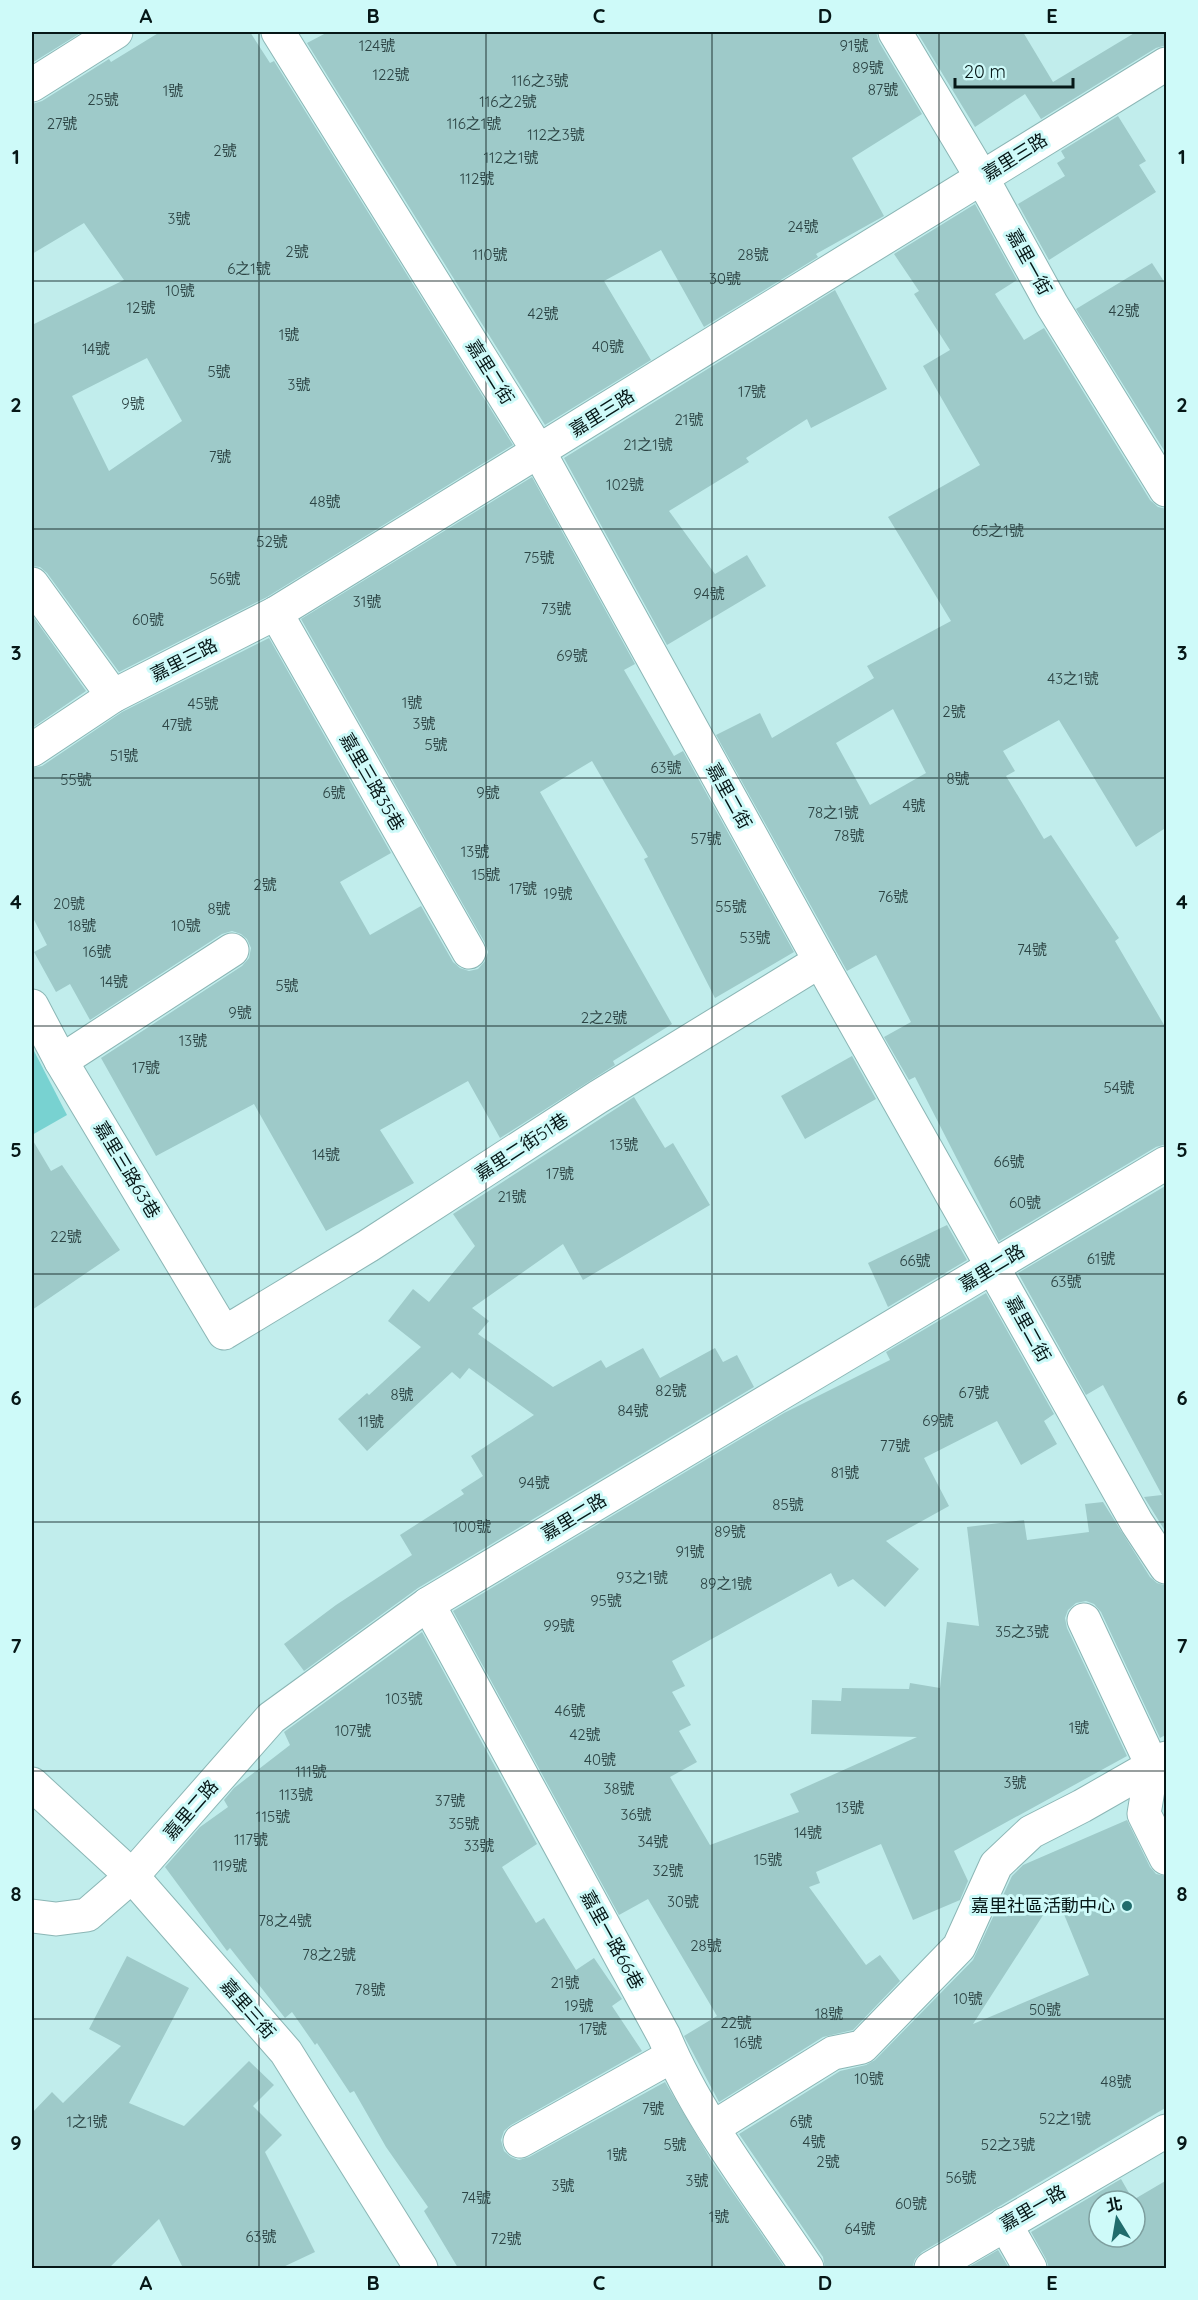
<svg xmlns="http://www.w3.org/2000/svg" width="1198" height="2300" viewBox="0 0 1198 2300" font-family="Quicksand,'Noto Sans TC',sans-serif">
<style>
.green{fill:#78d2d1}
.building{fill:#9ecac9;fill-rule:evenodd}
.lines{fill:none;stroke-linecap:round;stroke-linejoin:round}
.minor-casing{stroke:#8bb6b5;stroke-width:35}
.minor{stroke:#fff;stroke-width:33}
.grid{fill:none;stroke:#061717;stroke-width:1.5;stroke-opacity:0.55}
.poi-dot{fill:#216c6c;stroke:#cefaf9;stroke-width:2}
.labels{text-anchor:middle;stroke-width:6;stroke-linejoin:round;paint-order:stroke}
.number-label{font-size:15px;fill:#2c4444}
.street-label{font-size:18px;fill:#061717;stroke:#cefaf9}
.poi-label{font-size:18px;fill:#061717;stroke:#cefaf9;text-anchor:end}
.neatline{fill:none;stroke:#061717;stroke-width:2}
.grid-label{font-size:20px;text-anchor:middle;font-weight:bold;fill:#061717}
</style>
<rect width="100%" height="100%" fill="#c1edec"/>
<polygon class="green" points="32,1047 67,1115 32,1135"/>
<g class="building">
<polygon points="32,32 82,32 32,63"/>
<path d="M 160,32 L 250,32 L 270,63 L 274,61 L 513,445 L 267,597 L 119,672 L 47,573 L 40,567 L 32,566 L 32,325 L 124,280 L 84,223 L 32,254 L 32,104 L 42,101 L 109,59 L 111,62 ZM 147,358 L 182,421 L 109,471 L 72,396 Z"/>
<polygon points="328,32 876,32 879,42 922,114 852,158 884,216 816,254 818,257 704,327 661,250 604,281 651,360 545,425 307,43"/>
<polygon points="917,32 1023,32 1053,82 1136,32 1167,32 1167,45 1156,48 1041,119 1025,94 975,127"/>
<polygon points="1118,116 1146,161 1139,165 1156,192 1049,260 1018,204 1065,176 1057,163 1065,158 1061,151"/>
<path d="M 975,204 L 1017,280 L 995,294 L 1024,340 L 1044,328 L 1150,500 L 1158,507 L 1167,509 L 1167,827 L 1136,847 L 1059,720 L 1003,751 L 1015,771 L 1006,776 L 1044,839 L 1051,835 L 1119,938 L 1115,941 L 1167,1030 L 1167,1144 L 1156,1147 L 999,1241 L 915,1077 L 909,1080 L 884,1037 L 911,1022 L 876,955 L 847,971 L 716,735 L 760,713 L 772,738 L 874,678 L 867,666 L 951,621 L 888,517 L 980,465 L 923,366 L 950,350 L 914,294 L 919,291 L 894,254 ZM 893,709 L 926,773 L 870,805 L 836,743 Z"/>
<polygon points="1152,263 1167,286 1167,455 1076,309"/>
<polygon points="835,290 887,389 811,428 807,419 746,458 749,462 669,511 715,574 747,555 766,586 667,645 564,458"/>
<polygon points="532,477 635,664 624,670 674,756 683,751 794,952 715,998 644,859 648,857 592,761 540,792 672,1024 613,1061 615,1065 500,1138 468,1081 380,1130 414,1183 326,1231 254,1104 156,1156 101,1058 242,966 249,958 251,948 247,939 241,934 232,931 222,934 90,1020 70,984 56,992 34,952 47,945 32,916 32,768 42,766 122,712 269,638 391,853 340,882 370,935 421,906 453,962 460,968 469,971 478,969 485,961 488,952 485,943 301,619"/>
<polygon points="32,615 86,691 32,728"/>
<polygon points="852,1056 876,1099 805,1139 781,1096"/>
<polygon points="634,1097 665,1148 673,1143 710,1205 583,1280 563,1244 472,1308 489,1321 478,1334 553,1387 601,1360 606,1368 643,1348 660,1378 715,1348 723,1362 737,1355 754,1387 418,1588 304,1671 284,1644 336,1605 412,1555 400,1535 464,1494 461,1490 483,1476 471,1456 534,1415 469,1368 460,1379 452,1372 367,1451 338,1419 367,1393 369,1395 421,1347 388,1321 413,1289 429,1302 475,1246 453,1214"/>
<polygon points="32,1139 51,1171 62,1165 120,1250 32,1310"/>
<polygon points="1167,1185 1167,1534 1144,1497 1162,1495 1103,1385 1086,1395 1018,1273"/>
<polygon points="947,1225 967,1260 888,1307 868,1263"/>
<polygon points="986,1293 1054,1414 1044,1421 1057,1444 1021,1465 997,1421 924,1458 949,1506 886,1541 919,1569 885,1607 853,1579 838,1587 831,1573 672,1661 685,1686 672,1692 691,1725 679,1731 697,1762 670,1777 710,1845 799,1812 790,1794 917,1737 811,1734 812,1700 841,1701 842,1688 909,1689 910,1683 940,1688 947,1622 979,1626 967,1527 1024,1520 1027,1540 1089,1532 1085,1504 1103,1502 1150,1577 1157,1583 1167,1586 1167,1734 1160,1738 1101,1612 1094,1604 1086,1601 1076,1603 1068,1610 1065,1618 1067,1628 1127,1756 954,1851 968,1881 960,1900 913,1920 881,1844 816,1872 820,1883 809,1887 866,1965 880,1955 900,1981 853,2030 823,2037 719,2102 684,2036 717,2016 648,1899 619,1915 453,1611 784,1413 890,1360 886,1352"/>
<polygon points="422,1632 537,1844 502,1867 536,1923 544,1918 576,1970 594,1958 622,1999 612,2006 642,2051 511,2125 504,2131 501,2140 504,2151 511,2157 519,2160 529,2157 665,2082 714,2165 785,2268 458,2268 424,2211 428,2207 386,2147 354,2091 350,2093 317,2043 315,2045 292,2012 285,2018 230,1948 227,1951 165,1867 200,1827 228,1807 224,1800 234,1788 290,1745 284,1732"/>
<path d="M 1127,1820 L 1150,1867 L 1156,1874 L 1167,1876 L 1167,2107 L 922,2252 L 915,2259 L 912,2268 L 825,2268 L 823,2257 L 739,2134 L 840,2071 L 866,2065 L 875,2060 L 973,1960 L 1012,1876 L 1023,1865 ZM 1056,1895 L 1089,1975 L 973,2024 Z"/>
<polygon points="127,1956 189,1988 129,2103 184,2126 249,2061 274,2085 253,2106 282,2135 265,2152 315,2252 281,2268 183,2268 159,2219 109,2268 32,2268 32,2113 52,2092 63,2103 121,2046 89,2029"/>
<path d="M 1121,2179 L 1133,2200 L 1167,2180 L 1167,2268 L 1049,2268 L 1046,2259 L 1031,2232 ZM 1099,2201 L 1135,2201 L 1135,2237 L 1099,2237 Z"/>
<polygon points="998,2250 1009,2268 967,2268"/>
</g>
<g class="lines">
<g class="minor-casing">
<g id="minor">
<polyline points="278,32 539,452 820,961 1137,1523 1166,1567"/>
<polyline points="895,32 982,178 1052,305 1166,490"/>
<polyline points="32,85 116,32"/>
<polyline points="32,584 113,696"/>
<polyline points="276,613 469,952"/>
<polyline points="32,750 113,696 276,613 1166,64"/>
<polyline points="32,1006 61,1061 224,1333 368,1246 598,1097 820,961"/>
<polyline points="61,1061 232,950"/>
<path d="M 428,1604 L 664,2036 C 697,2116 759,2196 807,2268"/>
<polyline points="1084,1620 1152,1765 1144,1814 1166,1858"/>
<polyline points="32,1784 132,1876 286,2052 421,2268"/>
<polyline points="32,1916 56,1919 87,1915 132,1876 271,1718 428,1604 1166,1163"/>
<polyline points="714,2127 833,2053 862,2047 959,1947 996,1865 1031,1832 1082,1806 1166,1758"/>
<polyline points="520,2141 672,2056"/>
<polyline points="1005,2224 1030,2268"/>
<polyline points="931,2268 1166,2131"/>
</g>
</g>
<use href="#minor" class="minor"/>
</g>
<path class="grid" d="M 259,32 L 259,2268M 486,32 L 486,2268M 712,32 L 712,2268M 939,32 L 939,2268M 32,281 L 1166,281M 32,529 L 1166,529M 32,778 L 1166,778M 32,1026 L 1166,1026M 32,1274 L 1166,1274M 32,1522 L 1166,1522M 32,1771 L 1166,1771M 32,2019 L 1166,2019"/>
<circle class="poi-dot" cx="1127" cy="1906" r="6"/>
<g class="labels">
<g class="number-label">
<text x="377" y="51">124號</text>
<text x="854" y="51">91號</text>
<text x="868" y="73">89號</text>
<text x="391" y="80">122號</text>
<text x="540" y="86">116之3號</text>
<text x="883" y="95">87號</text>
<text x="173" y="96">1號</text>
<text x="103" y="105">25號</text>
<text x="508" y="107">116之2號</text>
<text x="62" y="129">27號</text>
<text x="474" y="129">116之1號</text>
<text x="556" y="140">112之3號</text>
<text x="225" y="156">2號</text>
<text x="511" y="163">112之1號</text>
<text x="477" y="184">112號</text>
<text x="179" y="224">3號</text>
<text x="803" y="232">24號</text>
<text x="297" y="257">2號</text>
<text x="490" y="260">110號</text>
<text x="753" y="260">28號</text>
<text x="249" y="274">6之1號</text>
<text x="725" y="284">30號</text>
<text x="180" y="296">10號</text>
<text x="141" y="313">12號</text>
<text x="1124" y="316">42號</text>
<text x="543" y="319">42號</text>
<text x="289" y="340">1號</text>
<text x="608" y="352">40號</text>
<text x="96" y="354">14號</text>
<text x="219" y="377">5號</text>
<text x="299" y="390">3號</text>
<text x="752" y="397">17號</text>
<text x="133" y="409">9號</text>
<text x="689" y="425">21號</text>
<text x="648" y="450">21之1號</text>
<text x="220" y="462">7號</text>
<text x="625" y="490">102號</text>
<text x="325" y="507">48號</text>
<text x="998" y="536">65之1號</text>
<text x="272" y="547">52號</text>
<text x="539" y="563">75號</text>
<text x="225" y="584">56號</text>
<text x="709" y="599">94號</text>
<text x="367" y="607">31號</text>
<text x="556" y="614">73號</text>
<text x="148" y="625">60號</text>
<text x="572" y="661">69號</text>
<text x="1073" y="684">43之1號</text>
<text x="412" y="708">1號</text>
<text x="203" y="709">45號</text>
<text x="954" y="717">2號</text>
<text x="424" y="729">3號</text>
<text x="177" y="730">47號</text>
<text x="436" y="750">5號</text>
<text x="124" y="761">51號</text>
<text x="666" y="773">63號</text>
<text x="958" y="784">8號</text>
<text x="76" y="785">55號</text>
<text x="334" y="798">6號</text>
<text x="488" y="798">9號</text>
<text x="914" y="811">4號</text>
<text x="833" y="818">78之1號</text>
<text x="849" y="841">78號</text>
<text x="706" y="844">57號</text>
<text x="475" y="857">13號</text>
<text x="486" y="880">15號</text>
<text x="265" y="890">2號</text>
<text x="523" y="894">17號</text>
<text x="558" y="899">19號</text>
<text x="893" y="902">76號</text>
<text x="69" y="909">20號</text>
<text x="731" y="912">55號</text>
<text x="219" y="914">8號</text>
<text x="82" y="931">18號</text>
<text x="186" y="931">10號</text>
<text x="755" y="943">53號</text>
<text x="1032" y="955">74號</text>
<text x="97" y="957">16號</text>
<text x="114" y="987">14號</text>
<text x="287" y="991">5號</text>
<text x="240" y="1018">9號</text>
<text x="604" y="1023">2之2號</text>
<text x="193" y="1046">13號</text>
<text x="146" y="1073">17號</text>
<text x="1119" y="1093">54號</text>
<text x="624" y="1150">13號</text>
<text x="326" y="1160">14號</text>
<text x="1009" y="1167">66號</text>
<text x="560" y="1179">17號</text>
<text x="512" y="1202">21號</text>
<text x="1025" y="1208">60號</text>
<text x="66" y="1242">22號</text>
<text x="1101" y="1264">61號</text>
<text x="915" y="1266">66號</text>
<text x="1066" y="1287">63號</text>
<text x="671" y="1396">82號</text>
<text x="974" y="1398">67號</text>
<text x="402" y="1400">8號</text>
<text x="633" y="1416">84號</text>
<text x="938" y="1426">69號</text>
<text x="371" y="1427">11號</text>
<text x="895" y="1451">77號</text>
<text x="845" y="1478">81號</text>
<text x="534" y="1488">94號</text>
<text x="788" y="1510">85號</text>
<text x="472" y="1532">100號</text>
<text x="730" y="1537">89號</text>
<text x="690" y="1557">91號</text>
<text x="642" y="1583">93之1號</text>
<text x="726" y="1589">89之1號</text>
<text x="606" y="1606">95號</text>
<text x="559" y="1631">99號</text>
<text x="1022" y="1637">35之3號</text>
<text x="404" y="1704">103號</text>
<text x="570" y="1716">46號</text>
<text x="1079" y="1733">1號</text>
<text x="353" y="1736">107號</text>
<text x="585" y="1740">42號</text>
<text x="600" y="1765">40號</text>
<text x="311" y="1777">111號</text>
<text x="1015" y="1788">3號</text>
<text x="619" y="1794">38號</text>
<text x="296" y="1800">113號</text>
<text x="450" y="1806">37號</text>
<text x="850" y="1813">13號</text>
<text x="636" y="1820">36號</text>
<text x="273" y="1822">115號</text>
<text x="464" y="1829">35號</text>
<text x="808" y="1838">14號</text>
<text x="251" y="1845">117號</text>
<text x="653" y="1847">34號</text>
<text x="479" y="1851">33號</text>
<text x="768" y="1865">15號</text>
<text x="230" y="1871">119號</text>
<text x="668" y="1876">32號</text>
<text x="683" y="1907">30號</text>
<text x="285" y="1926">78之4號</text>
<text x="706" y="1951">28號</text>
<text x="329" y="1960">78之2號</text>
<text x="565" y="1988">21號</text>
<text x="370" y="1995">78號</text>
<text x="968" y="2004">10號</text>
<text x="579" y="2011">19號</text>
<text x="1045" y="2015">50號</text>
<text x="829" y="2019">18號</text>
<text x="736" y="2028">22號</text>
<text x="593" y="2034">17號</text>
<text x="748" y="2048">16號</text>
<text x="869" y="2084">10號</text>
<text x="1116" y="2087">48號</text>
<text x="653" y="2114">7號</text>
<text x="1065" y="2124">52之1號</text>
<text x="87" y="2127">1之1號</text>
<text x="801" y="2127">6號</text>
<text x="814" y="2147">4號</text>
<text x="675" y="2150">5號</text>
<text x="1008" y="2150">52之3號</text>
<text x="617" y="2160">1號</text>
<text x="828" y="2167">2號</text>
<text x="961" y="2183">56號</text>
<text x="697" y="2186">3號</text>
<text x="563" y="2191">3號</text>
<text x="476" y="2203">74號</text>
<text x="911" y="2209">60號</text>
<text x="719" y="2222">1號</text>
<text x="860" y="2234">64號</text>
<text x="261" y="2242">63號</text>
<text x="506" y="2244">72號</text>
</g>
<g class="street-label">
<text transform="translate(1015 157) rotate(-32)" y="6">嘉里三路</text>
<text transform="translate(1029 262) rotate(61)" y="6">嘉里一街</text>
<text transform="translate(490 372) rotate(58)" y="6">嘉里二街</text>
<text transform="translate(602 413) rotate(-32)" y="6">嘉里三路</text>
<text transform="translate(184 660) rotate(-27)" y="6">嘉里三路</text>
<text transform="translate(372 782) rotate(60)" y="6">嘉里三路35巷</text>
<text transform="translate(729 796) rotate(61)" y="6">嘉里二街</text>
<text transform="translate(522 1147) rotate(-33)" y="6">嘉里二街51巷</text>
<text transform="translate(127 1170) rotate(59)" y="6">嘉里三路63巷</text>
<text transform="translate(992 1268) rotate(-31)" y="6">嘉里二路</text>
<text transform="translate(1028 1329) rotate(61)" y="6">嘉里二街</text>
<text transform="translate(574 1517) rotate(-31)" y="6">嘉里二路</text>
<text transform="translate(191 1810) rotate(-49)" y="6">嘉里二路</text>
<text transform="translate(612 1940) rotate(61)" y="6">嘉里一路66巷</text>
<text transform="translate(248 2009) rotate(49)" y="6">嘉里三街</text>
<text transform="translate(1033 2208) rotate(-30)" y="6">嘉里一路</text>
</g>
<g class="poi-label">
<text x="1115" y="1912">嘉里社區活動中心</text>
</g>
</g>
<rect width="1198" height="2300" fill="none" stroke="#cefaf9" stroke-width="66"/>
<g transform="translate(1117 2219) rotate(349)"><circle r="28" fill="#cefaf9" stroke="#7e9f9f" stroke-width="1.5"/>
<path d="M0-4.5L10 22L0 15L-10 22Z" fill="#216c6c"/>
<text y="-9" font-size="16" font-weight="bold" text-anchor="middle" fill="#061717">北</text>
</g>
<path d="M955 78v9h118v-9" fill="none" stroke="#061717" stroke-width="3"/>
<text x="964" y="78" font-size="18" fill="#061717" stroke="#cefaf9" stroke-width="4.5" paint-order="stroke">20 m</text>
<rect x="33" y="33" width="1132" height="2234" class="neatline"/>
<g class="grid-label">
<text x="146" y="23">A</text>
<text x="373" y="23">B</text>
<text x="599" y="23">C</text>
<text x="825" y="23">D</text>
<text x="1052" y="23">E</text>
<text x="16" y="164">1</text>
<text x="1182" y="164">1</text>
<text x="16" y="412">2</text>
<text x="1182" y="412">2</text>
<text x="16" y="660">3</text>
<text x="1182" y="660">3</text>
<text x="16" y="909">4</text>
<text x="1182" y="909">4</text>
<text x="16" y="1157">5</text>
<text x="1182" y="1157">5</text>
<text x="16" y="1405">6</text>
<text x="1182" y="1405">6</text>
<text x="16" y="1653">7</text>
<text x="1182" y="1653">7</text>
<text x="16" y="1901">8</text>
<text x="1182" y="1901">8</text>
<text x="16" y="2150">9</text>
<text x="1182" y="2150">9</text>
<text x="146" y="2290">A</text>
<text x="373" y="2290">B</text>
<text x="599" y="2290">C</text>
<text x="825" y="2290">D</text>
<text x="1052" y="2290">E</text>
</g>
</svg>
